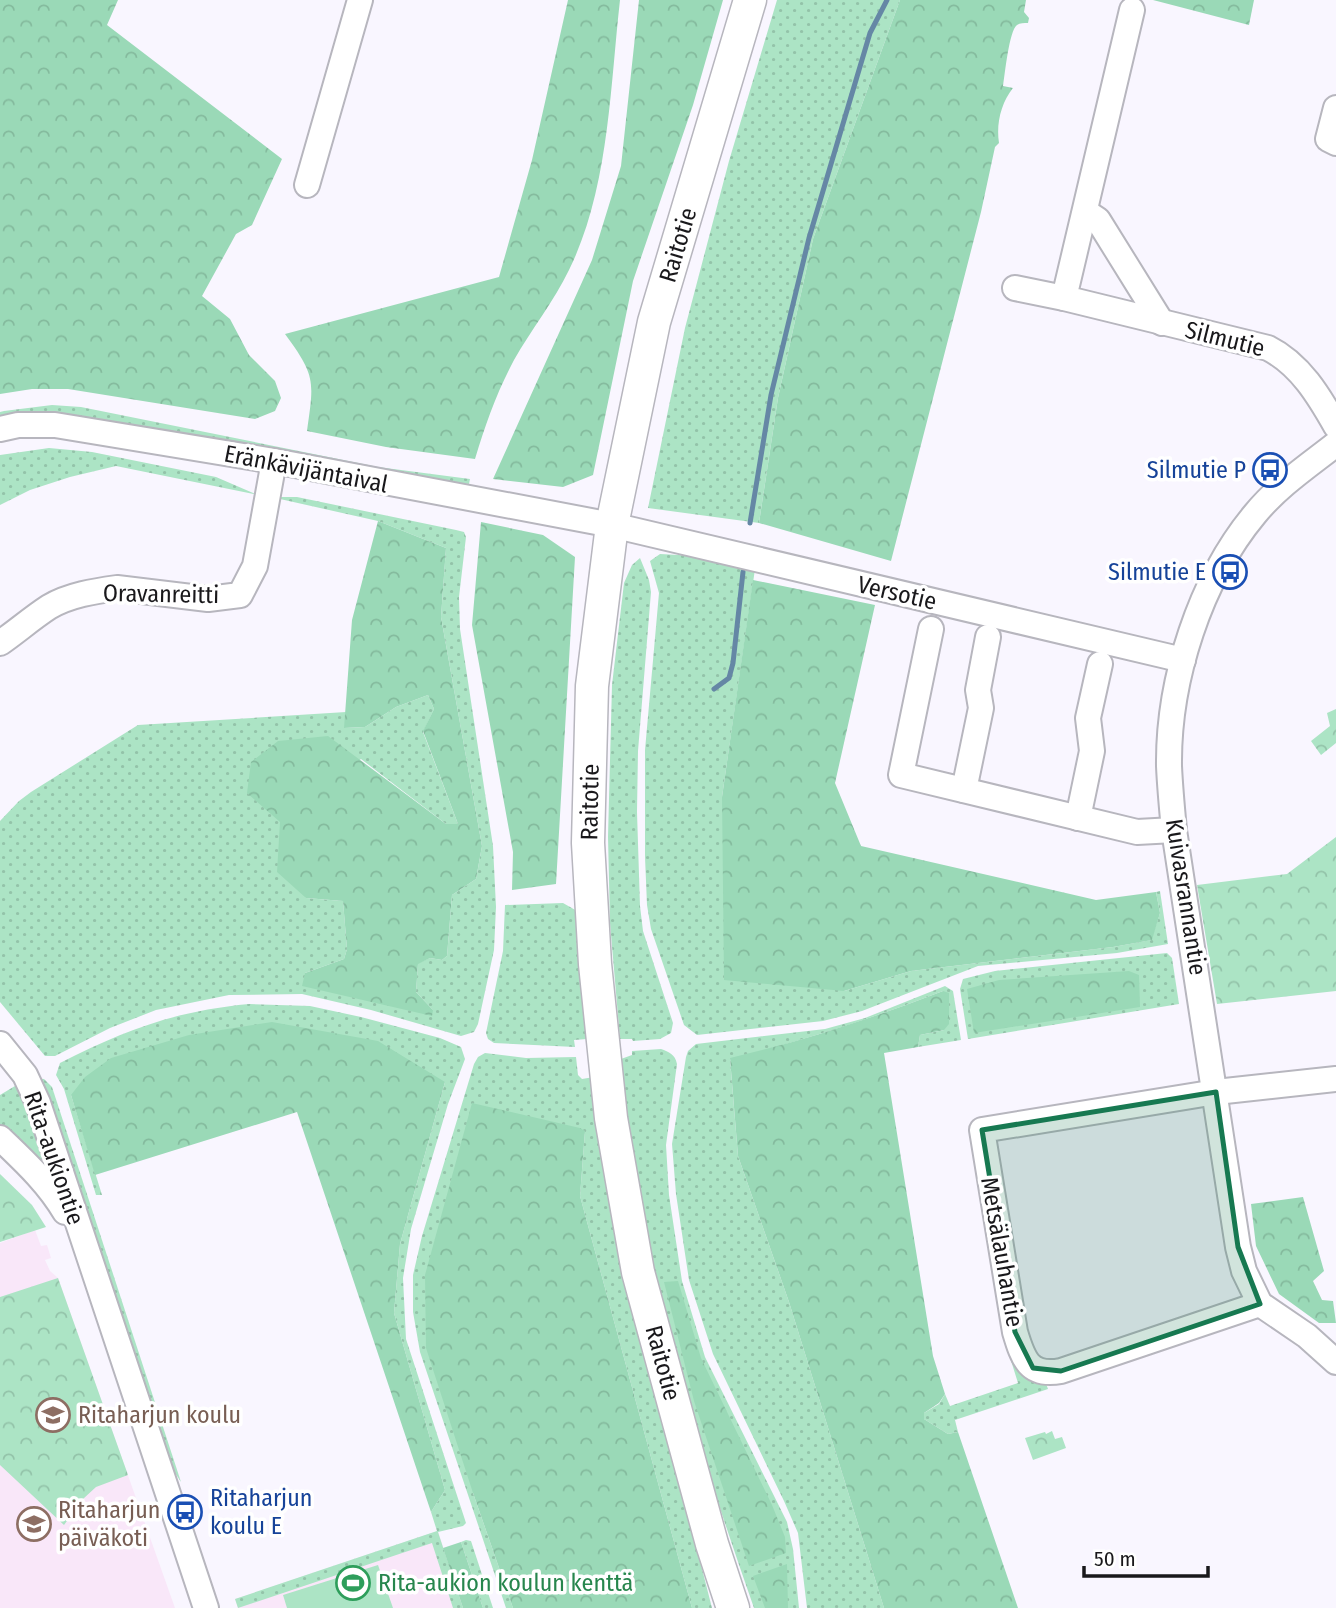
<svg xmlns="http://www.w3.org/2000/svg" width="1336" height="1608" viewBox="0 0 1336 1608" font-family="'Fira Sans Condensed',sans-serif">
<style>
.education{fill:#f9e7f9}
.grass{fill:url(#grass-dots)}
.forest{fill:url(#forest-crowns)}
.park{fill:url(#park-crowns)}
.garden{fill:#ace4c5}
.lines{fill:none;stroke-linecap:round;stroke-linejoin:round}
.stream{stroke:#6587a5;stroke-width:5}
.minor-casing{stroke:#b7b6be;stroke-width:28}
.major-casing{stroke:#b7b6be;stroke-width:35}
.minor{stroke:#fff;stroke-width:24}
.major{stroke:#fff;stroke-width:32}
.marked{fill:#177951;fill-opacity:0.2;stroke:#177951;stroke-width:5;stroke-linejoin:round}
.labels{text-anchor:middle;stroke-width:7;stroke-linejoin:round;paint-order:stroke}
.street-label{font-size:24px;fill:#19181b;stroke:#fff}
.transit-label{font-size:24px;fill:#164399;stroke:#fff;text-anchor:end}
.education-label{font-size:24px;fill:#785e54;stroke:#fff;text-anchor:start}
.leisure-label{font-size:24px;fill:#27864d;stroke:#fff;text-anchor:start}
</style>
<defs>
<pattern id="grass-dots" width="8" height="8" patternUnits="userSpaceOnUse" patternTransform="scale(1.75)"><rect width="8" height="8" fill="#ace4c5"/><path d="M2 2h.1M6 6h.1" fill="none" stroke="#93c3a9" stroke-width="1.8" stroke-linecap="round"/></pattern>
<pattern id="forest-crowns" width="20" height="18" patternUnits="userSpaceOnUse" patternTransform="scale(1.75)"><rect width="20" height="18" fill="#9ad9b7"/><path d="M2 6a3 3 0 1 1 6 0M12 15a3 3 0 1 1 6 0" fill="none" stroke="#84ba9d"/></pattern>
<pattern id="park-crowns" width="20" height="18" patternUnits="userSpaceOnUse" patternTransform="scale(1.75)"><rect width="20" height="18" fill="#ace4c5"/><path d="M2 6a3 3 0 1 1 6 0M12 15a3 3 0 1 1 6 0" fill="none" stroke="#93c3a9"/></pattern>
</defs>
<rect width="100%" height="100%" fill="#f9f6ff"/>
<g class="education">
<polygon points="35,1230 41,1246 47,1245 51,1258 45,1260 50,1271 58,1278 175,1608 0,1608 0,1243"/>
<polygon points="438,1531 463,1608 238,1608 235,1599"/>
</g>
<g class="grass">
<polygon points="777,0 900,0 813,239 778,398 759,523 648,508 685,328 729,161"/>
<polygon points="52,405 81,407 378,467 470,479 469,484 377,475 80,416 53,414 0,420 0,412 4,411"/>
<polygon points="49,448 92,452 216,477 258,495 116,466 70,477 30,490 0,505 0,455"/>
<polygon points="281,497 297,497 456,530 464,532 466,537 459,597 460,629 493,846 496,907 494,950 478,1024 474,1032 461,1036 371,1010 302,994 229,995 156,1010 110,1028 55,1056 45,1056 0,1002 0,821 19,801 31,792 138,725 346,712 345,728 365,727 396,707 428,695 434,709 423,732 458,824 446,824 361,759 280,822 306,898 343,901 347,949 344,959 305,973 433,1010 416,992 418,963 430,958 442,960 447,956 452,895 476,879 482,846 441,617 446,548 378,521 280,499"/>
<polygon points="660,554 697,556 755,569 722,797 844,991 911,971 1113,947 1151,940 1160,913 1156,892 1160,891 1168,944 1117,953 978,966 862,1011 823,1021 697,1035 684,1025 651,929 647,905 645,857 645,750 659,593 650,561"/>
<polygon points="640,558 649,580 651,592 638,751 637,812 640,906 643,931 673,1023 671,1033 660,1039 633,1041 632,1039 620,1039 610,923 608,837 612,685 624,583 632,565"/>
<polygon points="563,903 577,911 587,1039 574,1040 575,1047 494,1043 488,1039 486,1033 503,951 505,905"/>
<polygon points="1167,953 1172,958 1179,1004 968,1039 960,989 963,979 995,971"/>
<path d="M 945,986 L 953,991 L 961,1040 L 918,1047 L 920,1035 L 944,1030 L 943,991 C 873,1018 803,1041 730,1059 L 738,1156 L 789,1302 L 884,1608 L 807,1608 L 798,1533 L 784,1501 L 713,1354 L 689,1280 L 676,1194 L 672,1144 L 686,1057 L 688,1051 L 696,1044 L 825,1029 L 865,1018 Z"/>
<path d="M 249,1004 L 310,1006 L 361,1017 L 440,1038 L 461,1047 L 465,1059 L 448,1104 L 411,1229 L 403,1278 L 406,1339 L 466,1523 L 463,1526 L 438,1532 L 463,1608 L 453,1608 L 432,1543 L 238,1608 L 235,1599 L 437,1531 L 431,1512 L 445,1490 L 394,1313 L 400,1244 L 445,1082 L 71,1095 L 102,1195 L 96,1195 L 64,1089 L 56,1075 L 60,1063 C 125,1030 175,1011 249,1004 Z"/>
<path d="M 661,1049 C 669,1052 675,1054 677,1064 L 666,1145 L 669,1195 L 682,1281 L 705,1357 L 787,1522 L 793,1549 L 799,1608 L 754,1608 C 709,1480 668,1351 643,1218 C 632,1165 623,1113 621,1059 L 632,1055 L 632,1051 Z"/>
<polygon points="485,1053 526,1058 576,1057 578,1075 582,1079 594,1077 627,1275 712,1608 692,1608 580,1196 585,1131 473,1493 513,1608 506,1608 420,1352 413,1312 413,1275 422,1236 474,1064 478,1057"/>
<polygon points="33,1078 44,1079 52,1087 181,1482 161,1452"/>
<polygon points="20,1083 49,1158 38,1165 0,1128 0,1095"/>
<polygon points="1008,1351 1045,1381 1048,1389 955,1420 958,1432 948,1434 924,1419 924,1413 939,1404 945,1394 950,1406 1018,1383"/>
<polygon points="466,1540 471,1541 493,1608 483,1608 461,1542"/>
</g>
<g class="forest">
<polygon points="0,0 118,0 107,25 282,159 252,225 236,234 202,296 230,319 249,355 275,381 281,398 275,411 255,419 68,389 32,389 0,394"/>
<path d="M 568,0 L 620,0 C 610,88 609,189 569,270 C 554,301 531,330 514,360 C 496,394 486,423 475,459 L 386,447 L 307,431 C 314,381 316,376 285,334 L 499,277 L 532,160 Z"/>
<polygon points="639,0 723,0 693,105 633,281 593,475 563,487 493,479 592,260 621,166"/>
<path d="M 900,0 L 1026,0 L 1024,12 L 1029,18 L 1028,23 C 1024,23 1020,23 1017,25 C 1009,31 1005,74 1003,86 L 1013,88 C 1001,103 996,124 999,143 L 995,147 L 981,212 L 891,561 L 759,523 L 778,398 L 813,239 Z"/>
<polygon points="1153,0 1254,0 1249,25"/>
<polygon points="378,521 446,548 441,617 482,846 476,879 452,895 447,956 442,960 430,958 418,964 416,992 433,1010 432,1016 302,986 305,973 344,959 347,949 343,901 306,898 277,872 280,822 247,793 251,762 278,741 328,736 446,824 458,824 423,731 434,709 428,695 396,707 365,727 344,728 352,620"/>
<polygon points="481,522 543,535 575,557 556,884 512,890 513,852 472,625"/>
<polygon points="753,580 875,605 835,783 861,846 1096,900 1156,892 1160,913 1152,940 1113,947 911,971 844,991 724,980 722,797"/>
<polygon points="1129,971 1139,975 1140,1007 974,1033 967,989 999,980"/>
<path d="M 943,991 L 949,993 L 949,1024 L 944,1030 L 920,1035 L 918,1047 L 884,1053 L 933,1356 L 945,1394 L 939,1403 L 924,1413 L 924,1419 L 948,1434 L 958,1432 L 1018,1608 L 884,1608 L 789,1302 L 738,1156 L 730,1058 C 803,1041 873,1018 943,991 Z"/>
<polygon points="272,1022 378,1041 445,1082 400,1244 394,1313 445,1490 431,1512 297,1112 95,1175 71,1095 85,1077 111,1058 189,1035"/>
<polygon points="472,1103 580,1128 585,1131 580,1196 692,1608 513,1608 473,1493 426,1348 425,1275"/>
<polygon points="1303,1197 1324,1271 1313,1281 1322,1300 1333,1301 1336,1323 1319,1323 1279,1294 1256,1246 1251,1204"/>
<polygon points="678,1281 701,1358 772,1505 785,1537 786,1553 749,1566 694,1401 664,1282"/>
<polygon points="461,1542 483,1608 463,1608 443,1548"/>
<polygon points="787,1564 788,1608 765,1608 753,1576"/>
</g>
<g class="park">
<polygon points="1336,709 1336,743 1321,755 1311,741 1330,726 1327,713"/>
<polygon points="1336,837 1336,991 1217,1004 1197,885 1287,874"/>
<polygon points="0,1174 32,1205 46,1227 0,1242"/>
<polygon points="58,1278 128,1475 96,1487 83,1499 64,1525 0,1465 0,1297"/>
<polygon points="1052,1431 1055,1439 1062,1437 1066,1448 1033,1460 1025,1438 1045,1432 1046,1434"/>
</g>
<polygon class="garden" points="378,1565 393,1608 287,1608 283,1595"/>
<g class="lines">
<g class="stream">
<polyline points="750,523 771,395 809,238 870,33 887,0"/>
<polyline points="714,689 729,678 733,663 743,572"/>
</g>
<g class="minor-casing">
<g id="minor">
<path d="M 1132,10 L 1064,298 L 1268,348 C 1300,364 1319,396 1336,426"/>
<polyline points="1336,108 1328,139 1336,143"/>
<polyline points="307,185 360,0"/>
<polyline points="1086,212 1098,220 1162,323"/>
<polyline points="1015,288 1064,298"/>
<polyline points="0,429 18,425 55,425 274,461 612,525 1183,660"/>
<path d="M 1336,444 C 1308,466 1278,486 1255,514 C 1200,580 1168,680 1169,766 C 1170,788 1172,809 1174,830 L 1238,1247 L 1244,1271 L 1260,1304 L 1307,1336 L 1336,1362"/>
<polyline points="931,629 901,775 1137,832 1174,830"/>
<path d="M 0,643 C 16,632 32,618 49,607 C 69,595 95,591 117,588 L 208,599 L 240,595 L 255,566 L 274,461"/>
<polyline points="964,790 981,708 978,690 988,637"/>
<polyline points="1078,818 1092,751 1088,718 1100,664"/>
<polyline points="0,1044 25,1075 38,1103 206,1608"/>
<path d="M 0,1138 C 24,1161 48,1183 65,1212"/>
<path d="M 1260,1304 L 1061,1371 C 1029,1377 1023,1359 1015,1332 L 982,1130 L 1216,1092 L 1336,1079"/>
</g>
</g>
<g class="major-casing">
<polyline id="major" points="733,1608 712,1544 638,1272 611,1118 595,964 588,843 592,686 612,525 654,322 750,0"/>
</g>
<use href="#minor" class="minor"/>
<use href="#major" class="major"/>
</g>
<path class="marked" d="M 1216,1092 L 1238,1247 L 1260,1304 L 1061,1371 L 1033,1368 L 1015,1332 L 982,1130 Z"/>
<defs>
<g id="bus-ring" transform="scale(1.75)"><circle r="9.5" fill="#fff" stroke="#1a4fb4" stroke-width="1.5"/><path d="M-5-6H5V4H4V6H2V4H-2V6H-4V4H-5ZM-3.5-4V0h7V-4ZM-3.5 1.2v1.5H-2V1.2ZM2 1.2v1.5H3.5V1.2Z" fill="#1a4fb4"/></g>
<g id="school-ring" transform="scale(1.75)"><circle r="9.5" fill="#fff" stroke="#8d6e63" stroke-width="1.5"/><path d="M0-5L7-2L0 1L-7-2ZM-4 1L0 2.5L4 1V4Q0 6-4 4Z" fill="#8d6e63"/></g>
<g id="stadium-ring" transform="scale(1.75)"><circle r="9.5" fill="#fff" stroke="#2e9e5b" stroke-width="1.5"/><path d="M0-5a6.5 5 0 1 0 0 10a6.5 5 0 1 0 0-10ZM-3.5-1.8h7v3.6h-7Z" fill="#2e9e5b"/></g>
</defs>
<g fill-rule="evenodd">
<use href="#bus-ring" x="1270" y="470"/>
<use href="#bus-ring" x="1230" y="572"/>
<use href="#school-ring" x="53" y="1415"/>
<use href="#bus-ring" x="185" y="1512"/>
<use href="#school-ring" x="34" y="1524"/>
<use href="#stadium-ring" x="353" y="1583"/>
</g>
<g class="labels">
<g class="street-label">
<text transform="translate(678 245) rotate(-73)" y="8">Raitotie</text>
<text transform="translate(1225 339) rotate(14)" y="8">Silmutie</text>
<text transform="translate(306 469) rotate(11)" y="8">Eränkävijäntaival</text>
<text transform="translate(897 593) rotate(13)" y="8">Versotie</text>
<text transform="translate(161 594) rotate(1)" y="8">Oravanreitti</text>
<text transform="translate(590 802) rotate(-89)" y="8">Raitotie</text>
<text transform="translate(1186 897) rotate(81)" y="8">Kuivasrannantie</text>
<text transform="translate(54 1158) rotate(71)" y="8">Rita-aukiontie</text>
<text transform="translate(1002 1252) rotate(80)" y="8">Metsälauhantie</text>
<text transform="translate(663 1363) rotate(75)" y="8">Raitotie</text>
</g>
<g class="transit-label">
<text x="1246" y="478">Silmutie P</text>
<text x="1206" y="580">Silmutie E</text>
<text x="210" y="1506" text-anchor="start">Ritaharjun<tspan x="210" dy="28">koulu E</tspan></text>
</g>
<g class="education-label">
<text x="78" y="1423">Ritaharjun koulu</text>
<text x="58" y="1518">Ritaharjun<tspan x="58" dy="28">päiväkoti</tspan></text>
</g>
<g class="leisure-label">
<text x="378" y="1591">Rita-aukion koulun kenttä</text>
</g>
</g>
<path d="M1084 1566v10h124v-10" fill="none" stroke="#19181b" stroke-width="3.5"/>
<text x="1094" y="1566" font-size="21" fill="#19181b" stroke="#ffffff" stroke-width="5" paint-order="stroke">50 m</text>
</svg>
